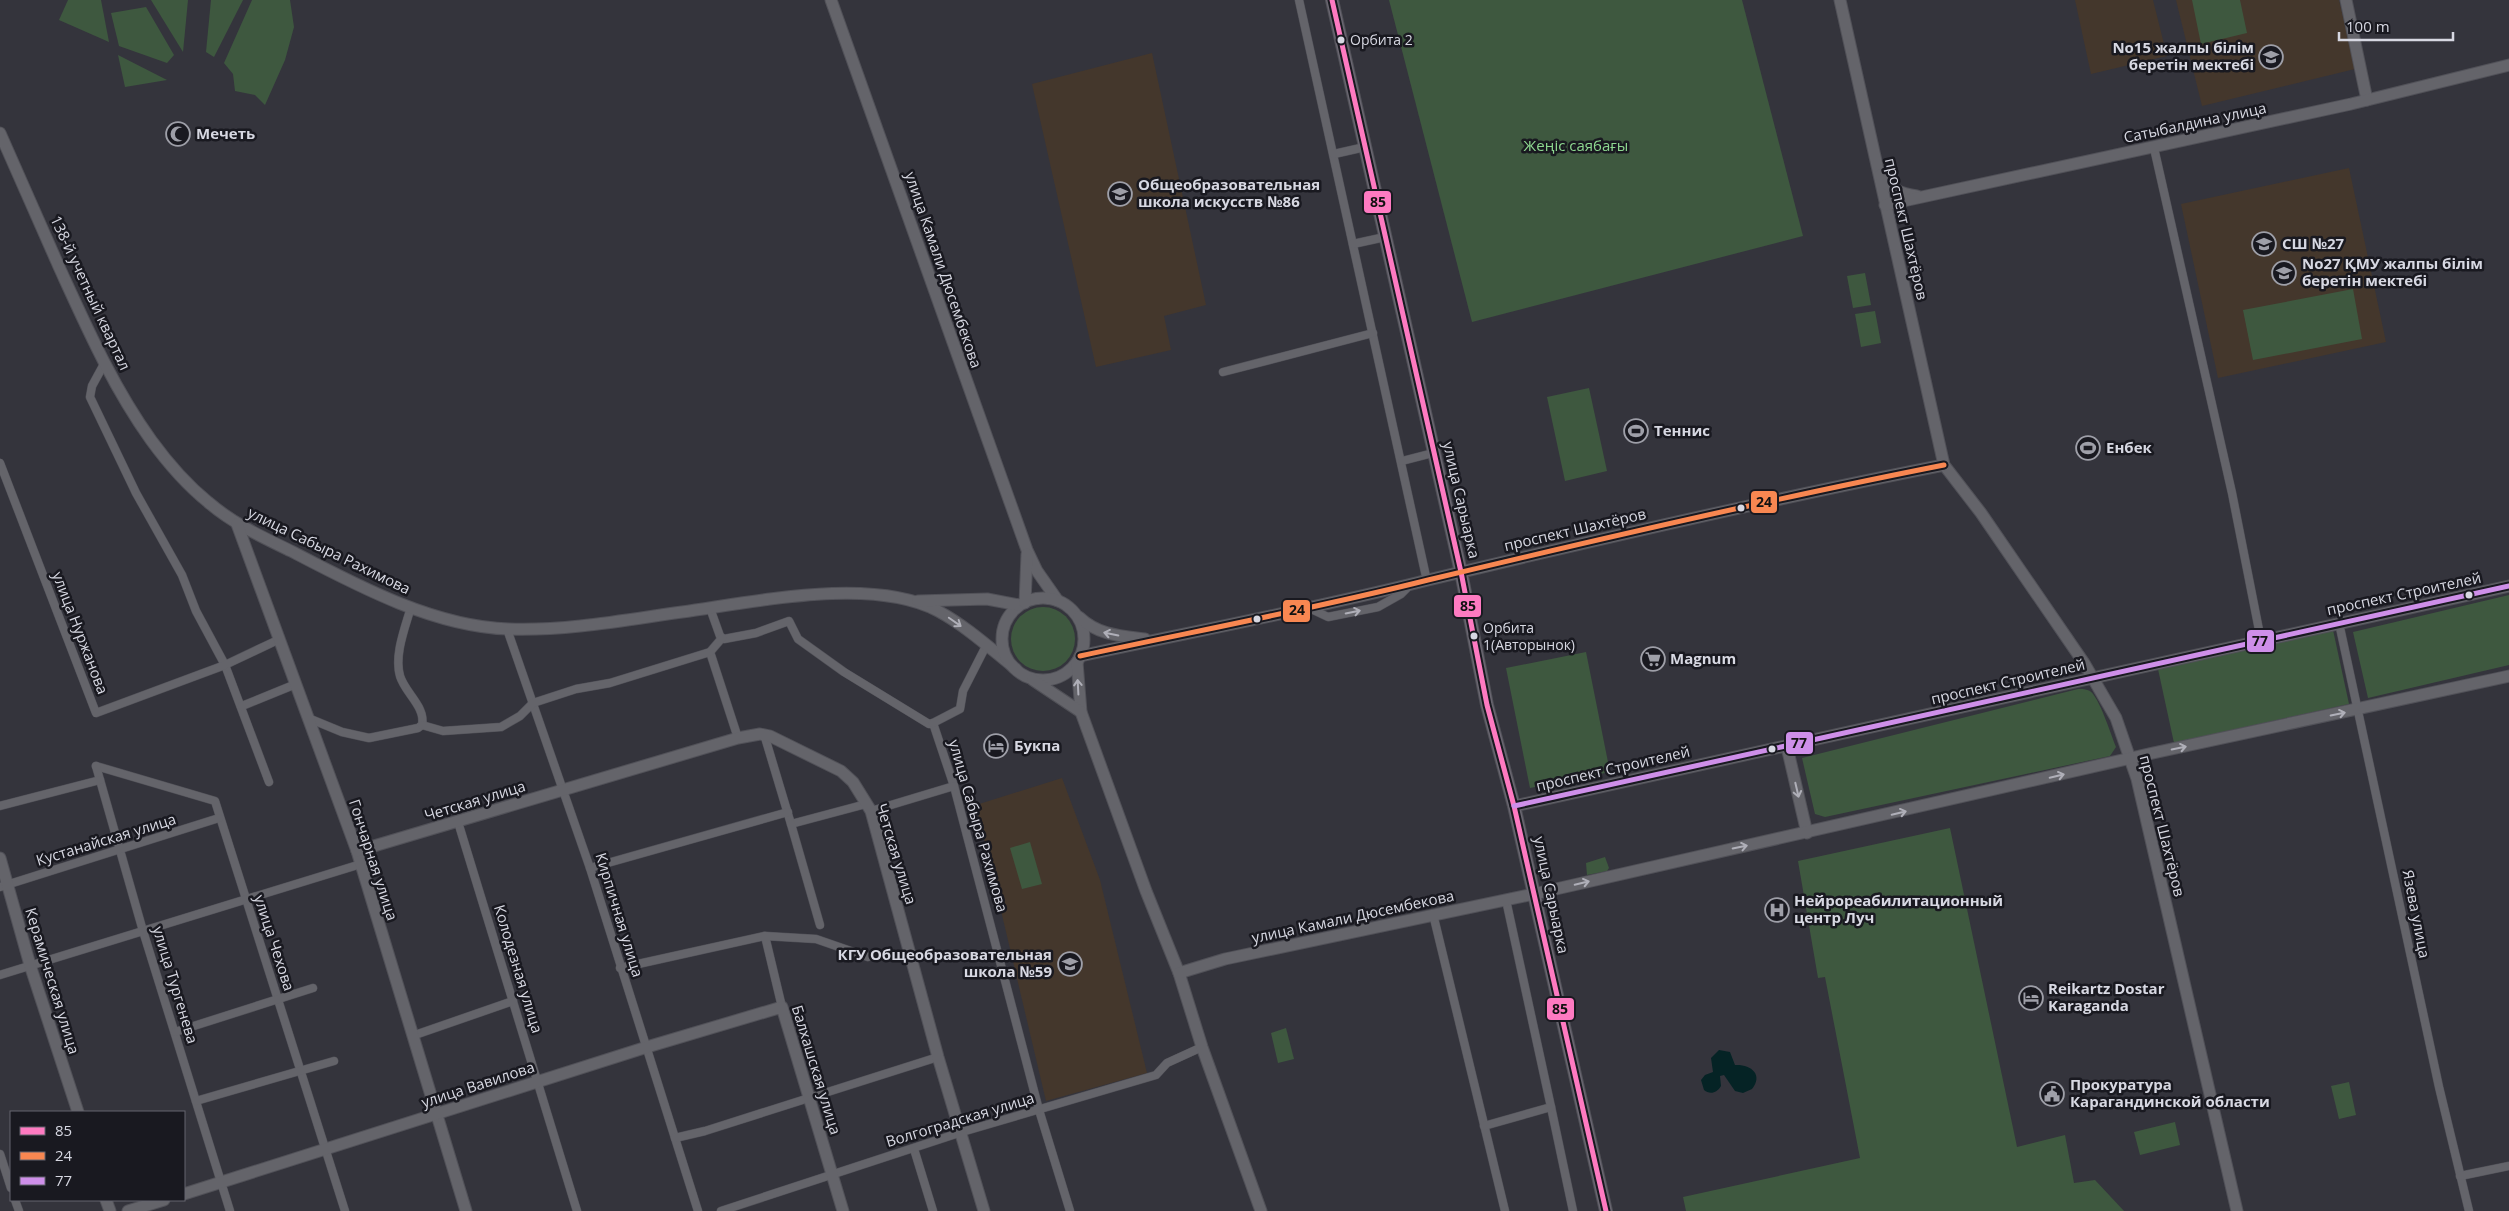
<svg xmlns="http://www.w3.org/2000/svg" width="2509" height="1211" viewBox="0 0 2509 1211" font-family="'Open Sans',sans-serif">
<style>
.education{fill:#44372c}
.green{fill:#3e583f}
.water{fill:#052325}
.lines{fill:none;stroke-linecap:round;stroke-linejoin:round}
.street-casing{stroke:#515158;stroke-width:9}
.secondary-casing{stroke:#515158;stroke-width:13}
.primary-casing{stroke:#515158;stroke-width:14}
.street{stroke:#64646a;stroke-width:8}
.secondary{stroke:#64646a;stroke-width:11}
.primary{stroke:#696670;stroke-width:12}
.bus-1-casing{stroke:#191920;stroke-width:9}
.bus-2-casing{stroke:#191920;stroke-width:9}
.bus-3-casing{stroke:#191920;stroke-width:9}
.bus-1{stroke:#fe7ac1;stroke-width:5}
.bus-2{stroke:#f88751;stroke-width:5}
.bus-3{stroke:#ce8fe9;stroke-width:5}
.oneway{stroke:#afafb8}
.bus-dot{fill:#d7d8e2;stroke:#191920;stroke-width:2}
.labels{text-anchor:middle;stroke-width:5;stroke-linejoin:round;paint-order:stroke}
.bus-label{font-size:14px;fill:#d7d8e2;stroke:#191920;text-anchor:start}
.poi-label{font-size:15px;font-weight:bold;fill:#d7d8e2;stroke:#191920;text-anchor:start}
.street-label{font-size:15px;fill:#d7d8e2;stroke:#191920}
.park-label{font-size:15px;fill:#8ed890;stroke:#191920}
.line-badge{stroke:#191920;stroke-width:2}
.pale-badge-label{font-size:14px;text-anchor:middle;font-weight:bold;fill:#111}
</style>
<rect width="100%" height="100%" fill="#34343c"/>
<g class="education">
<polygon points="2075,0 2153,0 2167,56 2091,74"/>
<polygon points="2176,0 2339,0 2355,69 2202,106"/>
<polygon points="1152,53 1206,305 1164,316 1171,350 1096,367 1032,84"/>
<polygon points="2349,168 2386,342 2218,378 2181,204"/>
<polygon points="1062,778 1100,880 1147,1073 1046,1101 976,805"/>
</g>
<g class="green">
<polygon points="68,0 101,0 109,42 59,20"/>
<polygon points="151,0 188,0 183,52"/>
<polygon points="211,0 243,0 214,57 206,52"/>
<polygon points="252,0 290,0 294,27 285,60 265,105 255,95 235,91 233,74 224,63"/>
<polygon points="1389,0 1742,0 1803,236 1472,322"/>
<polygon points="2192,0 2240,0 2247,33 2201,44"/>
<polygon points="146,7 174,55 167,63 119,46 111,13"/>
<polygon points="118,55 167,80 125,87"/>
<polygon points="1865,273 1871,305 1853,308 1847,276"/>
<polygon points="2353,289 2362,339 2253,360 2243,310"/>
<polygon points="1875,311 1881,343 1861,347 1855,314"/>
<polygon points="1589,388 1607,471 1565,481 1547,397"/>
<polygon points="2509,595 2509,665 2368,698 2353,632"/>
<circle cx="1043" cy="639" r="32"/>
<polygon points="2333,630 2349,704 2174,743 2158,669"/>
<polygon points="1586,652 1610,772 1530,788 1506,668"/>
<path d="M 2078,689 C 2084,689 2089,689 2093,694 C 2102,706 2110,732 2116,747 L 2110,756 L 1825,817 L 1815,814 L 1802,758 Z"/>
<polygon points="1950,828 2017,1147 2065,1135 2074,1183 2095,1180 2124,1211 1686,1211 1683,1197 1860,1158 1825,977 1818,978 1798,861"/>
<polygon points="1030,842 1042,884 1022,889 1010,848"/>
<polygon points="1605,857 1609,868 1607,871 1587,875 1586,863"/>
<polygon points="1286,1028 1294,1059 1278,1063 1271,1033"/>
<polygon points="2349,1082 2356,1115 2339,1119 2331,1086"/>
<polygon points="2175,1122 2180,1145 2140,1155 2134,1132"/>
</g>
<path class="water" d="M 1719,1050 L 1730,1052 L 1735,1065 C 1750,1064 1764,1074 1752,1089 L 1743,1093 L 1735,1091 L 1724,1075 L 1720,1076 L 1721,1086 C 1717,1093 1710,1095 1704,1090 L 1701,1080 L 1705,1075 L 1713,1072 L 1711,1058 Z"/>
<g class="lines">
<g class="street-casing">
<g id="street">
<polyline points="1299,0 1427,581"/>
<polyline points="2154,148 2232,493 2261,640"/>
<polyline points="1334,154 1365,147"/>
<polyline points="1353,244 1385,237"/>
<polyline points="104,364 92,386 90,397 136,493 182,575 196,611 225,665 269,782"/>
<polyline points="1223,372 1373,333"/>
<polyline points="1402,461 1433,453"/>
<polyline points="0,463 96,713 225,665 280,639"/>
<polyline points="710,608 720,636 724,639 756,633 789,621 798,639 844,672 929,724 933,723 954,786 1039,1110 1070,1211"/>
<polyline points="1309,608 1328,617 1378,607 1401,594 1410,585"/>
<polyline points="2339,623 2439,1087 2469,1211"/>
<polyline points="507,629 590,868 698,1211"/>
<polyline points="710,652 738,738"/>
<polyline points="242,706 296,684"/>
<path d="M 308,718 L 342,732 L 369,738 L 418,728 L 422,725 C 426,707 405,693 400,676 C 394,655 405,628 411,607"/>
<polyline points="933,723 960,709 963,691 986,646"/>
<polyline points="422,725 443,731 501,727 520,716 533,703 576,689 610,683 710,652 722,638"/>
<polyline points="764,734 791,824 866,804"/>
<polyline points="96,766 215,801 345,1211"/>
<polyline points="96,766 143,931 230,1211"/>
<polyline points="0,806 100,780"/>
<polyline points="871,811 954,786"/>
<polyline points="458,822 577,1211"/>
<polyline points="791,824 820,925"/>
<polyline points="590,868 788,812"/>
<polyline points="0,887 219,818"/>
<polyline points="1433,914 1505,1211"/>
<polyline points="765,936 782,1007"/>
<polyline points="620,968 765,936 816,939 868,957"/>
<polyline points="0,975 361,864"/>
<polyline points="175,1032 313,988"/>
<polyline points="412,1036 513,1001"/>
<polyline points="196,1101 334,1061"/>
<polyline points="1551,1107 1573,1211"/>
<polyline points="1484,1126 1551,1107 1506,900"/>
<polyline points="675,1138 705,1131 938,1057"/>
<polyline points="914,1149 933,1211"/>
<polyline points="0,1154 11,1188"/>
<polyline points="2460,1176 2509,1166"/>
<polyline points="15,1200 19,1211"/>
<polyline points="721,1211 962,1132 1156,1075 1167,1063 1202,1047"/>
</g>
</g>
<g class="secondary-casing">
<g id="secondary">
<polyline points="831,0 1027,550 1037,571 1058,601"/>
<polyline points="1840,0 1944,465 1981,513 2084,663 2116,718 2137,779 2237,1211"/>
<polyline points="2346,0 2367,100"/>
<path d="M 0,133 C 20,178 40,224 60,269 C 87,328 113,387 151,440 C 167,462 187,485 208,502 C 232,523 262,537 291,551 C 356,585 434,627 509,629 C 567,631 625,620 682,612 C 754,602 872,576 938,611 C 966,626 991,649 1016,669"/>
<path d="M 1880,175 C 1888,189 1902,194 1917,196"/>
<polyline points="1885,205 2351,104 2509,65"/>
<polyline points="237,524 357,851 466,1211"/>
<circle cx="1043" cy="639" r="41"/>
<polyline points="918,601 987,599 1019,605"/>
<polyline points="1025,603 1027,554"/>
<path d="M 1079,617 C 1098,635 1120,636 1145,639"/>
<path d="M 1080,656 C 1196,631 1313,609 1428,580 C 1599,539 1771,499 1944,465"/>
<polyline points="1077,662 1081,712 1146,891 1179,973 1202,1047 1261,1211"/>
<polyline points="1033,680 1081,712"/>
<polyline points="1787,747 1807,833"/>
<polyline points="1514,806 2509,586"/>
<polyline points="357,851 738,738 760,734 770,736 841,771 853,782 871,811 938,1057 984,1211"/>
<polyline points="0,858 30,965 78,1112"/>
<polyline points="1179,973 1225,959 1534,894 2153,753 2509,676"/>
<polyline points="184,1194 647,1047 782,1007 843,1211"/>
<polyline points="106,1200 110,1211"/>
<polyline points="128,1211 164,1200"/>
</g>
</g>
<g class="primary-casing">
<polyline id="primary" points="1332,0 1461,572 1487,705 1514,806 1606,1211"/>
</g>
<use href="#street" class="street"/>
<use href="#secondary" class="secondary"/>
<use href="#primary" class="primary"/>
<g class="bus-1-casing">
<polyline id="bus-1" points="1332,0 1461,572 1487,705 1514,806 1606,1211"/>
</g>
<g class="bus-2-casing">
<path id="bus-2" d="M 1080,656 C 1196,631 1313,609 1428,580 C 1599,539 1771,499 1944,465"/>
</g>
<g class="bus-3-casing">
<polyline id="bus-3" points="1514,806 2509,586"/>
</g>
<use href="#bus-1" class="bus-1"/>
<use href="#bus-2" class="bus-2"/>
<use href="#bus-3" class="bus-3"/>
</g>
<defs><path id="oneway-shaft" d="M-6 0H5M1.5-3L5.5 0L1.5 3" fill="none" stroke-width="1.6" stroke-linecap="round" stroke-linejoin="round" transform="scale(1.25)"/></defs>
<g class="oneway">
<use href="#oneway-shaft" transform="translate(1353 612) rotate(-11)"/>
<use href="#oneway-shaft" transform="translate(955 622) rotate(35)"/>
<use href="#oneway-shaft" transform="translate(1111 634) rotate(-168)"/>
<use href="#oneway-shaft" transform="translate(1078 687) rotate(-93)"/>
<use href="#oneway-shaft" transform="translate(2338 714) rotate(-12)"/>
<use href="#oneway-shaft" transform="translate(2179 748) rotate(-12)"/>
<use href="#oneway-shaft" transform="translate(2057 776) rotate(-13)"/>
<use href="#oneway-shaft" transform="translate(1797 790) rotate(77)"/>
<use href="#oneway-shaft" transform="translate(1899 813) rotate(-13)"/>
<use href="#oneway-shaft" transform="translate(1740 847) rotate(-11)"/>
<use href="#oneway-shaft" transform="translate(1582 883) rotate(-13)"/>
</g>
<defs>
<g id="school-ring" transform="scale(1.25)"><circle r="9.5" fill="#191920" stroke="#9e9fa8" stroke-width="1.5"/><path d="M0-5L7-2L0 1L-7-2ZM-4 1L0 2.5L4 1V4Q0 6-4 4Z" fill="#9e9fa8"/></g>
<g id="mosque-ring" transform="scale(1.25)"><circle r="9.5" fill="#191920" stroke="#9e9fa8" stroke-width="1.5"/><path d="M3.5-4.9A6 6 0 1 0 3.5 4.9A5 5 0 1 1 3.5-4.9Z" fill="#9e9fa8"/></g>
<g id="stadium-ring" transform="scale(1.25)"><circle r="9.5" fill="#191920" stroke="#9e9fa8" stroke-width="1.5"/><path d="M0-5a6.5 5 0 1 0 0 10a6.5 5 0 1 0 0-10ZM-3.5-1.8h7v3.6h-7Z" fill="#9e9fa8"/></g>
<g id="supermarket-ring" transform="scale(1.25)"><circle r="9.5" fill="#191920" stroke="#9e9fa8" stroke-width="1.5"/><path d="M-6-5.5h2.5l.6 2H6L4.5 2H-2.5L-4.4-4H-6ZM-1.5 3.2a1.3 1.3 0 1 0 .1 0ZM3 3.2a1.3 1.3 0 1 0 .1 0Z" fill="#9e9fa8"/></g>
<g id="hotel-ring" transform="scale(1.25)"><circle r="9.5" fill="#191920" stroke="#9e9fa8" stroke-width="1.5"/><path d="M-6-4.5h1.5V1H6V5H4.5V3h-9V5H-6ZM-4 0a1.8 1.8 0 1 1 3.6 0ZM.5 0V-2.5h3Q6-2.5 6 0Z" fill="#9e9fa8"/></g>
<g id="hospital-ring" transform="scale(1.25)"><circle r="9.5" fill="#191920" stroke="#9e9fa8" stroke-width="1.5"/><path d="M-5-5h3v3.5h4V-5h3V5h-3V1.5h-4V5h-3Z" fill="#9e9fa8"/></g>
<g id="civic-ring" transform="scale(1.25)"><circle r="9.5" fill="#191920" stroke="#9e9fa8" stroke-width="1.5"/><path d="M-.6-6.5H3V-4.5H.6V-3L4-1V1h2V6H-6V1h2V-1L-.6-3ZM-1.2 2.5V6h2.4V2.5Z" fill="#9e9fa8"/></g>
</defs>
<g fill-rule="evenodd">
<use href="#school-ring" x="2271" y="57"/>
<use href="#mosque-ring" x="178" y="134"/>
<use href="#school-ring" x="1120" y="194"/>
<use href="#school-ring" x="2264" y="244"/>
<use href="#school-ring" x="2284" y="273"/>
<use href="#stadium-ring" x="1636" y="431"/>
<use href="#stadium-ring" x="2088" y="448"/>
<use href="#supermarket-ring" x="1653" y="659"/>
<use href="#hotel-ring" x="996" y="746"/>
<use href="#hospital-ring" x="1777" y="910"/>
<use href="#school-ring" x="1070" y="964"/>
<use href="#hotel-ring" x="2031" y="998"/>
<use href="#civic-ring" x="2052" y="1094"/>
</g>
<g class="bus-dot">
<circle cx="1341" cy="40" r="4.5"/>
<circle cx="1741" cy="508" r="4.5"/>
<circle cx="2469" cy="595" r="4.5"/>
<circle cx="1257" cy="619" r="4.5"/>
<circle cx="1474" cy="636" r="4.5"/>
<circle cx="1772" cy="749" r="4.5"/>
</g>
<g class="labels">
<g class="bus-label">
<text x="1350" y="45">Орбита 2</text>
<text x="1483" y="633">Орбита<tspan x="1483" dy="17">1(Авторынок)</tspan></text>
</g>
<g class="poi-label">
<text x="2254" y="53" text-anchor="end">No15 жалпы білім<tspan x="2254" dy="17">беретін мектебі</tspan></text>
<text x="196" y="139">Мечеть</text>
<text x="1138" y="190">Общеобразовательная<tspan x="1138" dy="17">школа искусств №86</tspan></text>
<text x="2282" y="249">СШ №27</text>
<text x="2302" y="269">No27 ҚМУ жалпы білім<tspan x="2302" dy="17">беретін мектебі</tspan></text>
<text x="1654" y="436">Теннис</text>
<text x="2106" y="453">Енбек</text>
<text x="1670" y="664">Magnum</text>
<text x="1014" y="751">Букпа</text>
<text x="1794" y="906">Нейрореабилитационный<tspan x="1794" dy="17">центр Луч</tspan></text>
<text x="1052" y="960" text-anchor="end">КГУ Общеобразовательная<tspan x="1052" dy="17">школа №59</tspan></text>
<text x="2048" y="994">Reikartz Dostar<tspan x="2048" dy="17">Karaganda</tspan></text>
<text x="2070" y="1090">Прокуратура<tspan x="2070" dy="17">Карагандинской области</tspan></text>
</g>
<g class="street-label">
<text transform="translate(2195 123) rotate(-12)" y="5">Сатыбалдина улица</text>
<text transform="translate(1906 229) rotate(77)" y="5">проспект Шахтёров</text>
<text transform="translate(943 270) rotate(71)" y="5">улица Камали Дюсембекова</text>
<text transform="translate(90 293) rotate(65)" y="5">138-й учетный квартал</text>
<text transform="translate(1461 500) rotate(77)" y="5">улица Сарыарка</text>
<text transform="translate(1575 530) rotate(-13)" y="5">проспект Шахтёров</text>
<text transform="translate(329 551) rotate(26)" y="5">улица Сабыра Рахимова</text>
<text transform="translate(2404 594) rotate(-12)" y="5">проспект Строителей</text>
<text transform="translate(80 633) rotate(69)" y="5">улица Нуржанова</text>
<text transform="translate(2008 682) rotate(-13)" y="5">проспект Строителей</text>
<text transform="translate(1613 769) rotate(-13)" y="5">проспект Строителей</text>
<text transform="translate(475 801) rotate(-17)" y="5">Четская улица</text>
<text transform="translate(978 826) rotate(74)" y="5">улица Сабыра Рахимова</text>
<text transform="translate(2162 826) rotate(76)" y="5">проспект Шахтёров</text>
<text transform="translate(106 840) rotate(-17)" y="5">Кустанайская улица</text>
<text transform="translate(896 854) rotate(73)" y="5">Четская улица</text>
<text transform="translate(373 860) rotate(72)" y="5">Гончарная улица</text>
<text transform="translate(1551 895) rotate(78)" y="5">улица Сарыарка</text>
<text transform="translate(2416 914) rotate(79)" y="5">Язева улица</text>
<text transform="translate(619 915) rotate(73)" y="5">Кирпичная улица</text>
<text transform="translate(1353 917) rotate(-12)" y="5">улица Камали Дюсембекова</text>
<text transform="translate(274 943) rotate(72)" y="5">улица Чехова</text>
<text transform="translate(518 969) rotate(73)" y="5">Колодезная улица</text>
<text transform="translate(52 981) rotate(73)" y="5">Керамическая улица</text>
<text transform="translate(175 985) rotate(73)" y="5">улица Тургенева</text>
<text transform="translate(816 1070) rotate(73)" y="5">Балхашская улица</text>
<text transform="translate(478 1085) rotate(-18)" y="5">улица Вавилова</text>
<text transform="translate(960 1120) rotate(-17)" y="5">Волгоградская улица</text>
</g>
<g class="park-label">
<text x="1576" y="151">Жеңіс саябағы</text>
</g>
</g>
<g class="line-badge">
<rect x="1363" y="190" width="29" height="24" rx="5" fill="#fe7ac1"/>
<rect x="1750" y="490" width="28" height="24" rx="5" fill="#f88751"/>
<rect x="1453" y="594" width="29" height="24" rx="5" fill="#fe7ac1"/>
<rect x="1282" y="599" width="29" height="24" rx="5" fill="#f88751"/>
<rect x="2246" y="629" width="29" height="24" rx="5" fill="#ce8fe9"/>
<rect x="1785" y="731" width="29" height="24" rx="5" fill="#ce8fe9"/>
<rect x="1546" y="997" width="29" height="24" rx="5" fill="#fe7ac1"/>
</g>
<g class="pale-badge-label">
<text x="1378" y="207">85</text>
<text x="1764" y="507">24</text>
<text x="1468" y="611">85</text>
<text x="1297" y="615">24</text>
<text x="2260" y="646">77</text>
<text x="1799" y="748">77</text>
<text x="1560" y="1014">85</text>
</g>
<rect x="10" y="1111" width="175" height="90" fill="#191920" stroke="#65656e"/>
<rect x="20" y="1127" width="25" height="8" fill="#fe7ac1" stroke="#65656e"/>
<text x="55" y="1136" font-size="15" fill="#d7d8e2">85</text>
<rect x="20" y="1152" width="25" height="8" fill="#f88751" stroke="#65656e"/>
<text x="55" y="1161" font-size="15" fill="#d7d8e2">24</text>
<rect x="20" y="1177" width="25" height="8" fill="#ce8fe9" stroke="#65656e"/>
<text x="55" y="1186" font-size="15" fill="#d7d8e2">77</text>
<path d="M2339 32v8h114v-8" fill="none" stroke="#d7d8e2" stroke-width="2.5"/>
<text x="2346" y="32" font-size="15" fill="#d7d8e2" stroke="#191920" stroke-width="4" paint-order="stroke">100 m</text>
</svg>
